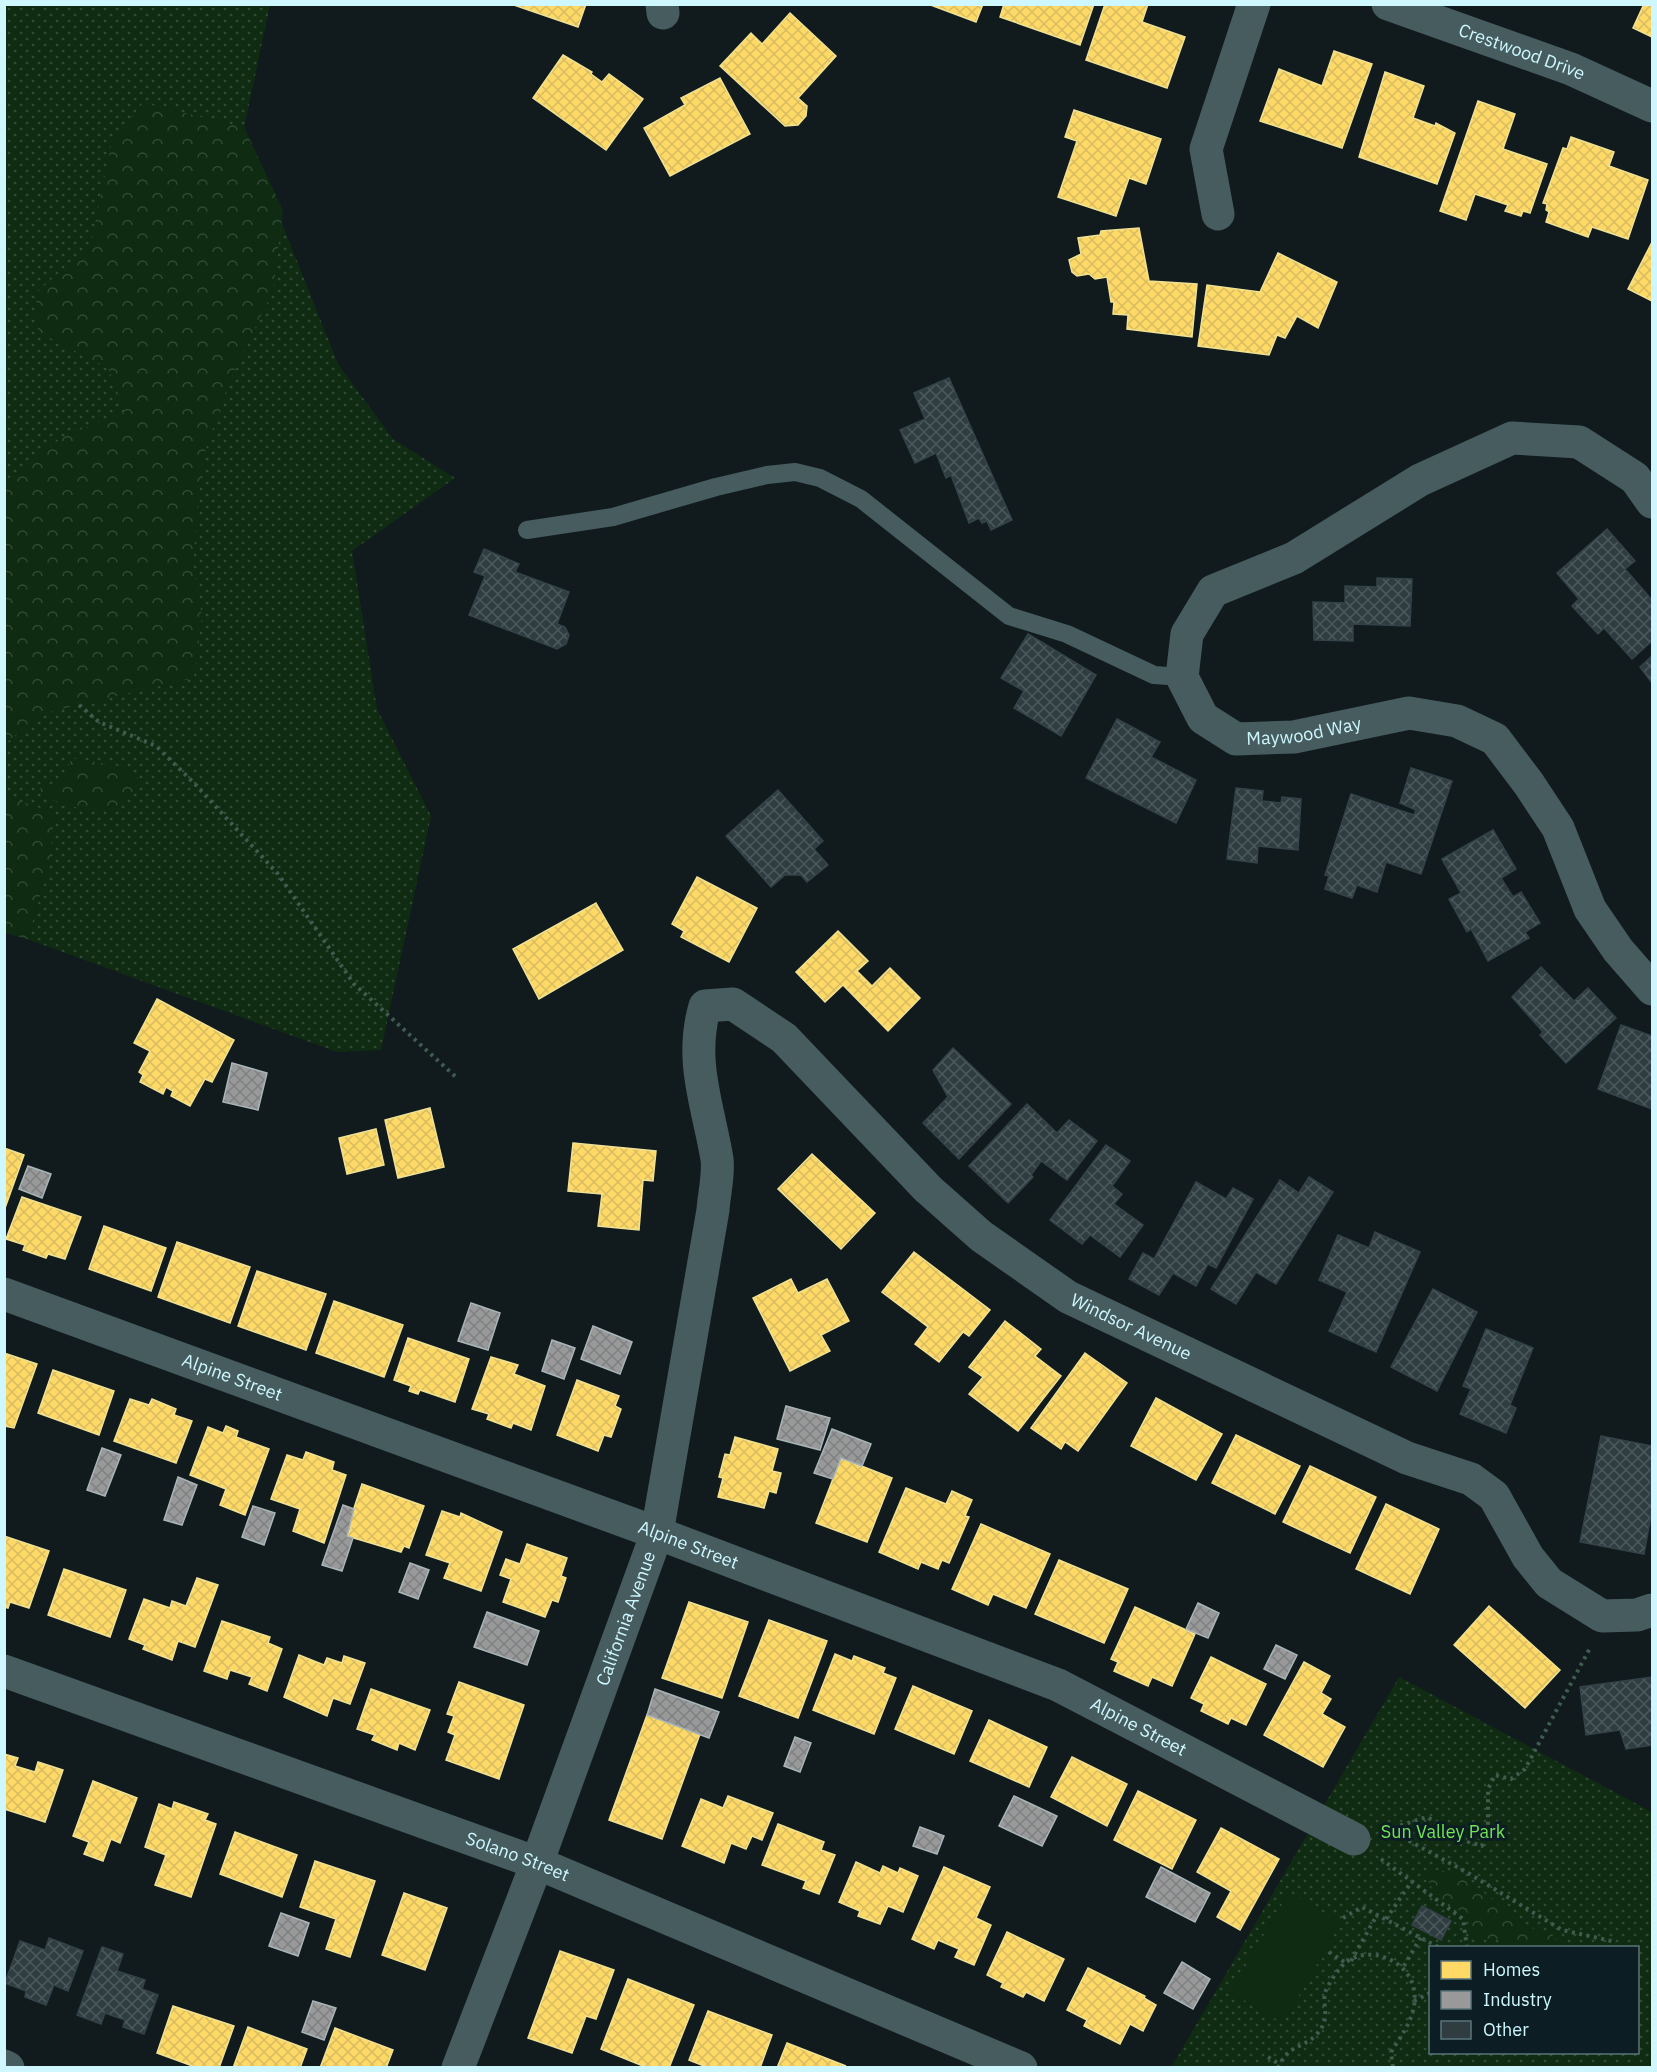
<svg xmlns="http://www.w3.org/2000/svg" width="1657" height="2072" viewBox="0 0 1657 2072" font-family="'IBM Plex Sans',sans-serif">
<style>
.grass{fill:url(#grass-dots);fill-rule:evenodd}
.forest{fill:url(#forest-crowns)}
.pitch{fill:#0f2b12}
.homes{fill:url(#homes-cross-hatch);stroke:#f0e294;stroke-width:1.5}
.industry{fill:url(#industry-cross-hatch);stroke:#a9b5b8;stroke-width:1.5}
.building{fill:url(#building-cross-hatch);stroke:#334349;stroke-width:1.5}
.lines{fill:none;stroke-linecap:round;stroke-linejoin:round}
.path{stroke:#405c4f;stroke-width:4;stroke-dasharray:3 4.5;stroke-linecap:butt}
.lane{stroke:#465c5f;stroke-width:18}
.street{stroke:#465c5f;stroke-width:33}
.labels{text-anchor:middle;stroke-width:6;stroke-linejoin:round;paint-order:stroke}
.street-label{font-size:18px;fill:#cef7ff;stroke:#0c1e23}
.park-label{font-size:18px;fill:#71e554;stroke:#0c1e23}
</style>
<defs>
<pattern id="grass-dots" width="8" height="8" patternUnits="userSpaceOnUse" patternTransform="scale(1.5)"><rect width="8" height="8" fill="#0f2b12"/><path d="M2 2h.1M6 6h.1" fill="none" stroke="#314a36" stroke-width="1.8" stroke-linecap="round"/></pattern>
<pattern id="forest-crowns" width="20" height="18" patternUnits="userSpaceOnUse" patternTransform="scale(1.5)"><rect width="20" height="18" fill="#0f2b12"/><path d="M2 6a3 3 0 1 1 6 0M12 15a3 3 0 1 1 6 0" fill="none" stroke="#314a36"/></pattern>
<pattern id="homes-cross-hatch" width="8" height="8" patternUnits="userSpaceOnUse" patternTransform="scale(1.5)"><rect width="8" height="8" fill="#ffd966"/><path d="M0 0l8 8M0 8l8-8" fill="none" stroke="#d8bc61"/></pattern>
<pattern id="industry-cross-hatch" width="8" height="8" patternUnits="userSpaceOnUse" patternTransform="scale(1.5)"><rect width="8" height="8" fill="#999"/><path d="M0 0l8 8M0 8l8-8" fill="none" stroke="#7e8182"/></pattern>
<pattern id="building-cross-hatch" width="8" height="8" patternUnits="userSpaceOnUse" patternTransform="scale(1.5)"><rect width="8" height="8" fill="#2f3d40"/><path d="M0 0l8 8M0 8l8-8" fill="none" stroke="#4c5a5d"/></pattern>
</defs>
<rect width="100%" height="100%" fill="#111b1e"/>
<g class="grass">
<polygon points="4,5 270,5 244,128 338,364 393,439 455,478 352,551 377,709 431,816 381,1050 337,1052 27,939 40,897 5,884"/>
<path d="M 1399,1677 L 1652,1812 L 1652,2067 L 1171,2068 ZM 1430,1948 L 1638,1948 L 1638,2052 L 1430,2052 Z"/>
</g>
<g class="forest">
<polygon points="143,103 244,127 283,210 273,291 230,380 203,457 193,561 202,617 194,678 41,714 5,744 5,481 64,436 125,412 108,368 38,332 36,293 91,244 112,140"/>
<polygon points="72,758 124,767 143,782 114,812 81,809 42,797 40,786 60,782"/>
<polygon points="4,795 54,813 50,864 27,939 5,933"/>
<path d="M 1436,1870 L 1452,1872 L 1469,1880 L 1525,1927 L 1548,1931 L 1566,1947 L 1510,1947 L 1495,1938 L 1475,1940 C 1469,1933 1472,1925 1467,1918 C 1459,1907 1445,1904 1437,1895 C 1431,1889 1428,1880 1425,1873 Z"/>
</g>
<polygon class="pitch" points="1289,1892 1341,1923 1283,2023 1230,1992"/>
<g class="homes">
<polygon points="511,4 586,4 578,27"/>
<polygon points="928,4 983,4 976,22"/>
<polygon points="1004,4 1094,4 1080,45 1000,17"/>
<polygon points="1105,4 1148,4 1142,22 1185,37 1167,88 1086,60"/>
<polygon points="1644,4 1652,4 1652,37 1633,28"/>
<polygon points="790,13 836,56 798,98 807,106 806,116 798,125 785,126 720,66 751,33 762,44"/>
<polygon points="1334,51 1372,64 1342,148 1260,121 1279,69 1322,86"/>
<polygon points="563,55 592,72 591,74 602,82 609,74 643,99 606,150 533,98"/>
<polygon points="1385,72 1424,86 1413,118 1435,126 1436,123 1455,133 1437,184 1359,157"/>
<polygon points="720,78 750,134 670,176 644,128 685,105 681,98"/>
<polygon points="1478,101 1515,114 1503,149 1547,164 1530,213 1523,211 1521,216 1505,211 1508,205 1475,194 1466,220 1440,211"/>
<polygon points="1074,110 1161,139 1146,184 1129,178 1116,216 1058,197 1077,141 1065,137"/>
<polygon points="1571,137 1614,152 1609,166 1648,180 1628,239 1592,227 1588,237 1546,222 1549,212 1546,210 1547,204 1543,203 1563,148 1567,149"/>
<polygon points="1139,228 1149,281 1197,284 1192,337 1127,329 1128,315 1113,314 1114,302 1111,302 1107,277 1095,279 1089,274 1077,276 1072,272 1069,260 1081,254 1078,238 1100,235 1101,231"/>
<polygon points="1652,242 1652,301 1628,289"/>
<polygon points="1278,253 1337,282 1318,328 1297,316 1285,338 1277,335 1269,355 1198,346 1207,285 1260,292"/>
<polygon points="697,877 757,908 729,962 681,937 684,931 672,924"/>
<polygon points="596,903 623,950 539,999 513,949"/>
<polygon points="838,931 868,961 857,971 872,986 890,968 920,998 888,1031 843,985 825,1002 796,972"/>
<polygon points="157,999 234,1040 212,1082 205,1079 190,1106 171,1096 173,1091 166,1087 163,1094 140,1082 143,1075 139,1072 150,1051 134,1043"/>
<polygon points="430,1108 444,1167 398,1178 385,1120"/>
<polygon points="376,1129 384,1165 347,1174 339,1138"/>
<polygon points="573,1143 656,1151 653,1181 643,1180 639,1230 598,1226 602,1194 568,1191"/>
<polygon points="4,1148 24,1155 4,1211"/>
<polygon points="812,1154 875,1213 841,1249 778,1189"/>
<polygon points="22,1197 81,1217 65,1259 48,1254 46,1258 23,1250 25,1245 6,1239"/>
<polygon points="104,1226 166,1248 151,1291 89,1269"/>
<polygon points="177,1242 250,1267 230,1323 158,1297"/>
<polygon points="914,1252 990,1310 969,1336 963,1332 939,1362 915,1344 928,1327 882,1292"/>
<polygon points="257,1271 326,1294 306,1350 238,1326"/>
<polygon points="791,1279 798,1293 827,1279 849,1321 821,1335 830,1351 790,1371 753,1298"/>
<polygon points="334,1301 403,1325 384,1377 316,1353"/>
<polygon points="1005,1321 1041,1349 1035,1356 1061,1376 1018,1431 969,1394 983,1377 969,1367"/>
<polygon points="408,1338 469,1359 455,1402 420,1390 418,1394 409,1391 411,1386 394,1380"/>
<polygon points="4,1353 37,1364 14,1428 4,1426"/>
<polygon points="1085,1353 1127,1383 1078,1451 1065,1442 1061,1449 1031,1428"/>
<polygon points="491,1357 518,1365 514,1374 545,1386 531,1430 513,1423 511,1428 487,1419 489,1414 472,1409"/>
<polygon points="53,1370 114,1391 99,1435 38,1413"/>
<polygon points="577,1380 619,1396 615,1406 621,1409 611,1437 604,1435 598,1451 557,1435"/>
<polygon points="1156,1398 1222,1434 1196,1480 1131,1446"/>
<polygon points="130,1399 149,1405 152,1399 176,1409 174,1415 192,1421 176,1463 114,1441"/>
<polygon points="226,1426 238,1431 236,1437 269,1449 245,1515 220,1505 226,1489 190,1475 208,1427 223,1433"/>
<polygon points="1236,1435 1300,1466 1275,1514 1212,1483"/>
<polygon points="735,1437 778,1449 772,1471 781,1473 776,1493 769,1491 764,1508 718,1497 723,1478 719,1477 725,1454 730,1455"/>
<polygon points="306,1452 334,1462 332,1470 346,1475 324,1543 293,1531 300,1509 271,1499 287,1455 303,1460"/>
<polygon points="841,1458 892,1478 867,1542 816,1523"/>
<polygon points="1310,1466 1376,1497 1350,1553 1283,1522"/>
<polygon points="362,1484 424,1506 409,1548 404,1546 401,1552 347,1536 351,1527 348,1526"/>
<polygon points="906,1488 946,1504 952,1491 972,1500 965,1516 969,1517 949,1563 942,1560 938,1569 921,1562 918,1569 879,1552"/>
<polygon points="1386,1504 1439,1529 1410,1594 1356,1569"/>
<polygon points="442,1511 460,1517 461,1513 502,1532 481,1591 444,1578 450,1563 426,1555"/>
<polygon points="981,1524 1050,1554 1026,1608 993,1594 988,1605 952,1589"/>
<polygon points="4,1536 49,1551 29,1608 10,1602 8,1608 4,1607"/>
<polygon points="527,1544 567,1558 561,1576 566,1578 558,1602 552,1600 545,1617 503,1602 511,1579 500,1575 506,1559 520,1564"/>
<polygon points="1059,1560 1128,1589 1104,1643 1035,1614"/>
<polygon points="64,1569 126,1590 110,1637 48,1615"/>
<polygon points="197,1578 218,1585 195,1647 178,1641 172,1660 143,1649 145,1645 129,1639 144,1599 170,1608 172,1601 186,1606"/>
<polygon points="689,1602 748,1622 722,1698 662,1678"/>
<polygon points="1489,1606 1560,1670 1525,1708 1454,1645"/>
<polygon points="1135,1607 1195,1634 1172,1686 1152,1677 1148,1686 1114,1671 1118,1662 1111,1659"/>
<polygon points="769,1620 827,1641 798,1718 739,1696"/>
<polygon points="222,1621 270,1637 268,1643 282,1649 267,1691 249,1684 252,1677 230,1670 227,1679 204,1671"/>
<polygon points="835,1654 852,1661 854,1656 885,1668 883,1673 896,1678 874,1734 813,1710"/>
<polygon points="299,1655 324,1665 327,1658 342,1663 344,1656 365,1663 350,1704 333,1698 327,1716 284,1697"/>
<polygon points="1211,1657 1266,1684 1246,1725 1231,1718 1228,1724 1201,1711 1204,1704 1191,1698"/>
<polygon points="1304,1662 1330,1676 1321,1693 1331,1699 1322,1714 1345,1727 1323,1767 1264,1735"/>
<polygon points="459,1682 524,1705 499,1779 446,1760 455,1735 448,1732 454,1716 447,1714"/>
<polygon points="913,1686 972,1711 954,1754 895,1729"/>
<polygon points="371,1689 430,1710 415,1750 399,1743 397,1750 372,1740 375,1735 357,1729"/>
<polygon points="647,1715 700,1734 662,1839 609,1820"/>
<polygon points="989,1720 1047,1747 1029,1787 970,1761"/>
<polygon points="4,1754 18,1758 15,1766 35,1772 38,1762 63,1770 45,1822 4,1809"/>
<polygon points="1072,1757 1127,1784 1107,1826 1051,1797"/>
<polygon points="93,1781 137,1798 120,1843 111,1839 103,1861 84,1854 89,1842 73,1836"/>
<polygon points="1138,1791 1196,1820 1172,1869 1114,1840"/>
<polygon points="728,1796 773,1813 762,1840 752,1836 746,1849 731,1843 724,1863 682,1846 701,1799 723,1808"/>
<polygon points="174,1802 208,1814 205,1820 216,1824 191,1897 155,1885 166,1855 145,1847 159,1804 172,1809"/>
<polygon points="778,1824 824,1842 821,1850 835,1855 819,1894 803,1888 806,1881 762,1865"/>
<polygon points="1221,1828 1279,1859 1240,1930 1217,1917 1231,1891 1197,1872"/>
<polygon points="235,1832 297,1855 282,1897 220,1874"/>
<polygon points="315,1861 375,1881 350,1957 326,1949 336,1919 300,1907"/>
<polygon points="856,1862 880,1873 883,1866 898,1873 900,1868 918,1876 903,1912 888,1906 880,1924 858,1916 860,1911 839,1902"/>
<polygon points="944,1867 990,1887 976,1918 991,1925 974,1965 955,1957 959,1949 938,1940 934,1949 912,1939"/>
<polygon points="404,1893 447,1908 425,1970 382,1955"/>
<polygon points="1007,1932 1064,1959 1044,2001 1026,1992 1023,1997 1001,1987 1003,1983 987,1975"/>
<polygon points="560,1951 614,1970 596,2019 586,2016 572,2053 528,2038"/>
<polygon points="1088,1968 1145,1996 1144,1998 1156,2005 1143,2031 1130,2024 1120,2044 1084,2026 1087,2020 1067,2010"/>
<polygon points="628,1979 694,2005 669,2068 648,2068 601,2049"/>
<polygon points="173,2006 234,2026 219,2068 198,2068 157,2053"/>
<polygon points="708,2011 772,2035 760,2068 709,2068 689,2060"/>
<polygon points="248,2027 307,2049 300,2068 233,2068"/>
<polygon points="335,2028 393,2050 386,2068 320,2068"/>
<polygon points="787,2043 846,2066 777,2068"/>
</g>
<g class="industry">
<polygon points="232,1063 267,1073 258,1110 223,1102"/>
<polygon points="28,1166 51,1174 42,1198 19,1189"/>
<polygon points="471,1303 500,1313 488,1350 458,1341"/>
<polygon points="593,1326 632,1342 620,1374 581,1359"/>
<polygon points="552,1340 575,1348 564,1379 542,1371"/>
<polygon points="786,1406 830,1418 820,1450 777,1439"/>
<polygon points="832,1429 871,1444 862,1466 841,1458 833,1479 814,1473"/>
<polygon points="102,1448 121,1455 105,1496 87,1490"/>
<polygon points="178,1477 197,1485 182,1525 164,1520"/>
<polygon points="343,1505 354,1509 347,1536 353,1538 342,1571 322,1565"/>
<polygon points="253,1506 275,1513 264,1545 242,1537"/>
<polygon points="410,1563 429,1570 418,1599 399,1592"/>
<polygon points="1198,1603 1219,1613 1208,1638 1186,1629"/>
<polygon points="487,1612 539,1631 527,1665 474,1647"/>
<polygon points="1276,1645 1297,1655 1285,1679 1264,1669"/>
<polygon points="655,1689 719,1712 709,1738 647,1715"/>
<polygon points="795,1737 811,1743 800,1772 784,1766"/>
<polygon points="1014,1796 1057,1816 1042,1846 999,1826"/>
<polygon points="920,1827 944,1836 937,1854 913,1846"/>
<polygon points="1161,1867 1210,1893 1195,1922 1146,1897"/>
<polygon points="281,1913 309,1923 298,1956 269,1946"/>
<polygon points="1182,1962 1210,1979 1193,2009 1164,1993"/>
<polygon points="313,2001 336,2008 324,2040 302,2032"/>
</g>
<g class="building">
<polygon points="949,378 1012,520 991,530 987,521 982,523 979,518 969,523 951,475 946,478 936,453 915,463 900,430 925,419 914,393"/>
<polygon points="1607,529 1635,561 1625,569 1652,600 1652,641 1632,659 1604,628 1598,634 1572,606 1579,599 1557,573"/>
<polygon points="484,549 519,564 515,572 569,592 557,624 565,627 569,635 566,644 557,649 469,615 485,576 474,572"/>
<polygon points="1377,578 1412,579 1410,626 1353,624 1353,641 1314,640 1313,602 1345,603 1345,586 1377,587"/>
<polygon points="1028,634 1096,675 1061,736 1014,708 1024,691 1001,678"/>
<polygon points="1652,656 1652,683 1640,667"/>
<polygon points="1117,719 1160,742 1151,757 1196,780 1176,823 1086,778"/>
<polygon points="1411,768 1452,781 1421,874 1386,862 1377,892 1357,885 1352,898 1325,889 1329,876 1325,875 1351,794 1414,815 1416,810 1400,803"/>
<polygon points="1236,788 1263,791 1262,801 1281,803 1282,797 1301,799 1298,850 1258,846 1257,863 1227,859"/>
<polygon points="778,790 823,841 814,849 828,865 807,882 801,875 785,875 771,887 726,836"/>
<polygon points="1493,830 1516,869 1501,878 1513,897 1521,892 1540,923 1525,932 1529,938 1488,961 1471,929 1467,932 1449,899 1461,893 1442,859"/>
<polygon points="1541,967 1574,1001 1588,988 1616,1018 1566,1063 1540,1035 1543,1032 1512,997"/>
<polygon points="1621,1025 1652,1036 1652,1109 1598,1089"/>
<polygon points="953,1048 1011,1104 959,1159 923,1123 948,1097 933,1070"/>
<polygon points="1027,1104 1057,1133 1069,1120 1097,1141 1067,1180 1041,1161 1031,1175 1033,1177 1008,1203 969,1166"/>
<polygon points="1106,1145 1130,1161 1112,1186 1122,1194 1114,1204 1143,1225 1120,1257 1090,1235 1082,1244 1050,1220"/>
<polygon points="1309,1177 1333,1192 1276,1284 1256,1272 1236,1304 1211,1289 1280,1180 1299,1193"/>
<polygon points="1196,1182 1226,1199 1233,1188 1253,1199 1216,1268 1208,1264 1196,1286 1173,1273 1159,1295 1129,1279 1143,1253 1154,1259"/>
<polygon points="1375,1232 1420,1252 1376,1352 1329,1331 1347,1292 1319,1280 1338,1235 1369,1248"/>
<polygon points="1433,1289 1477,1312 1437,1391 1391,1367"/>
<polygon points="1486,1329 1533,1348 1510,1405 1516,1408 1506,1433 1460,1414 1471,1389 1463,1386"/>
<polygon points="1601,1436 1652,1446 1650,1502 1652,1503 1652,1510 1644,1554 1580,1542"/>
<polygon points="1652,1677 1652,1745 1626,1749 1620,1730 1586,1735 1580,1687"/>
<polygon points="1422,1906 1451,1921 1441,1940 1412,1925"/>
<polygon points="49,1938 83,1951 68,1991 54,1985 46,2005 25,1997 26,1991 5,1983 20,1941 45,1950"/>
<polygon points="102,1947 123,1954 117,1971 145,1980 142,1989 158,1995 144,2034 123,2027 125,2020 105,2013 101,2024 77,2015"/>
</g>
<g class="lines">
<g class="path">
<polyline points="79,705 99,722 156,746 194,783 278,874 354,984 457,1078"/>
<polyline points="1386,1830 1427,1817 1469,1842 1482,1846 1488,1825 1488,1789 1495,1775 1511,1779 1525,1769 1590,1648"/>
<polyline points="1389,1830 1468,1873 1562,1930 1616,1942"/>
<polyline points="1381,1859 1463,1919 1467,1948"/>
<polyline points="1343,1918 1362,1907 1440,1948"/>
<polyline points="1386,1919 1412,1881"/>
<polyline points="1329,1952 1346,1963"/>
<polyline points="1351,1961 1377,1915"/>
<polyline points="1404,1966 1421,1937"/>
<polyline points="1414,2001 1430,1993"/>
<polyline points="1268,2057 1279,2064"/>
<path d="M 1278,2068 C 1289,2044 1301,2049 1315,2036 C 1332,2019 1322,2008 1325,1993 C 1327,1986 1337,1971 1342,1966 C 1365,1942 1409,1959 1414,1990 C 1418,2014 1403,2033 1391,2052 L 1393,2068"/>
</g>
<polyline class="lane" points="527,530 613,517 716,487 767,475 795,472 820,478 861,499 1009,616 1067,634 1154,675 1182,677"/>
<g class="street">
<polyline points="662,4 663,13"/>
<path id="s1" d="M 1388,4 L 1571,69 L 1652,106"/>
<polyline points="1218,214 1206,149 1254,4"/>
<path id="s2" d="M 1652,502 L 1635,478 L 1579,442 L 1512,438 L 1420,480 L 1294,558 L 1213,591 L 1187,634 L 1182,677 L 1203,718 L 1236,739 L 1294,737 L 1409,713 L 1457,721 L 1495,739 L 1529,784 L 1558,828 L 1590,909 L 1618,950 L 1652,989"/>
<path id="s3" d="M 4,1294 L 657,1533 L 1058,1685 L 1354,1839"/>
<path id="s4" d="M 4,1671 L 537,1863 L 1021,2068"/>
<polyline points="4,2066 8,2068"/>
<path id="s5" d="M 458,2068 L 537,1863 L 657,1533 L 713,1210 C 714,1194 719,1175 717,1159 C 708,1105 689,1061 705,1006 L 733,1004 L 784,1038 L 928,1189 L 981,1236 L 1068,1297 L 1407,1458 L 1471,1479 L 1494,1496 L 1528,1557 L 1549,1583 L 1602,1616 L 1637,1615 L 1652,1610"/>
</g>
</g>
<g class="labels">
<g class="street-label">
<text dy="6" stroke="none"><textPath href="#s1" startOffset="142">Crestwood Drive</textPath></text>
<text dy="6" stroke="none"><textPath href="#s2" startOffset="747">Maywood Way</textPath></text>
<text dy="6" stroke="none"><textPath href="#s5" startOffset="1650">Windsor Avenue</textPath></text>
<text dy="6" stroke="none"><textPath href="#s3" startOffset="243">Alpine Street</textPath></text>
<text dy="6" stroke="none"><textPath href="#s3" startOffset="729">Alpine Street</textPath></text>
<text dy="6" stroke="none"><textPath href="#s5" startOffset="480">California Avenue</textPath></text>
<text dy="6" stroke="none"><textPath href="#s3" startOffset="1215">Alpine Street</textPath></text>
<text dy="6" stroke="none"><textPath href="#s4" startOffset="546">Solano Street</textPath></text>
</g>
<g class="park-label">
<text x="1443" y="1838">Sun Valley Park</text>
</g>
</g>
<rect width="1657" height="2072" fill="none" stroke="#cef7ff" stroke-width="12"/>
<rect x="1429" y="1946" width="210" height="108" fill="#0c1e23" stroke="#5a757b" stroke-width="1.5"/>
<rect x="1441" y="1961" width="30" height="18" fill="#ffd966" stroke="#5a757b" stroke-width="1.5"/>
<text x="1483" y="1976" font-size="18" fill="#cef7ff">Homes</text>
<rect x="1441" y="1991" width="30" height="18" fill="#999999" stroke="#5a757b" stroke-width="1.5"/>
<text x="1483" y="2006" font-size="18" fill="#cef7ff">Industry</text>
<rect x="1441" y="2021" width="30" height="18" fill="#2f3d40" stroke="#5a757b" stroke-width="1.5"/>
<text x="1483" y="2036" font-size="18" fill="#cef7ff">Other</text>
</svg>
